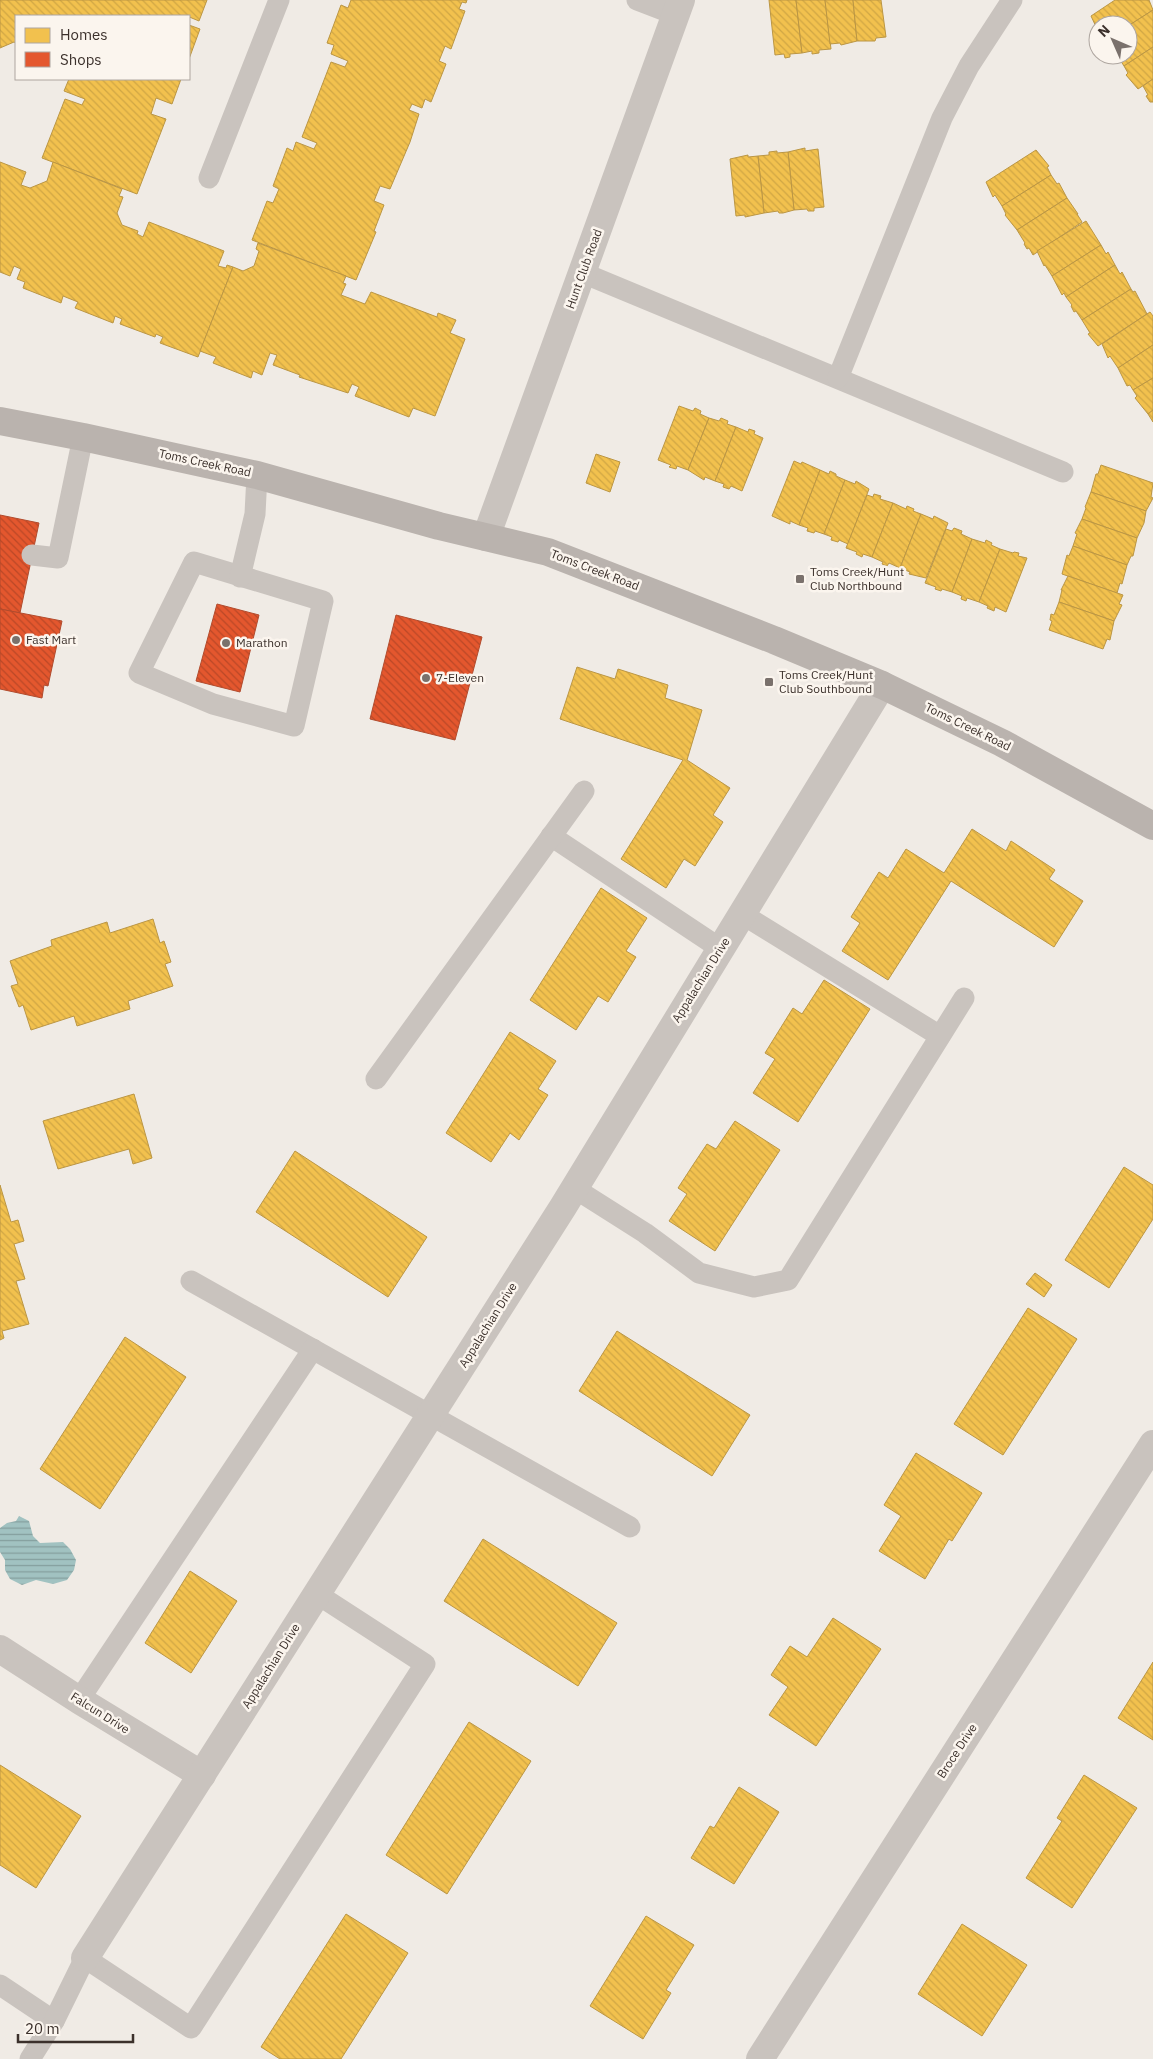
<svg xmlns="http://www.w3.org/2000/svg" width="1153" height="2059" viewBox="0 0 1153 2059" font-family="'IBM Plex Sans',sans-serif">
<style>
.water{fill:url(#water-rules)}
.homes{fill:url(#homes-back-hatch);stroke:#bb9644}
.shops{fill:url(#shops-back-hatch);stroke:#b14b2d}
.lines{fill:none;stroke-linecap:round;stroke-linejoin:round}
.service{stroke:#c9c3be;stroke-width:21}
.minor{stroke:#c9c3be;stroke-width:28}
.secondary{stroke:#bab3ae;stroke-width:28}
.poi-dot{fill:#7a716c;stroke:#fbf5ee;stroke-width:2}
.labels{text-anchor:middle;stroke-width:5;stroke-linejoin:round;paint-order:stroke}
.street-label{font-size:12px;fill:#3b302b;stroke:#fbf5ee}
.poi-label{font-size:12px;fill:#3b302b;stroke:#fbf5ee;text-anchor:start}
</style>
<defs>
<pattern id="water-rules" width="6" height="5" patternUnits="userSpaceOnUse" patternTransform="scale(1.25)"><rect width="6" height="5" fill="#a1c2c1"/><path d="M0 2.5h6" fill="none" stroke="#849e9d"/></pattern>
<pattern id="homes-back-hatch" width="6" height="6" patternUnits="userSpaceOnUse" patternTransform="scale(1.25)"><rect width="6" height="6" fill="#f2c14e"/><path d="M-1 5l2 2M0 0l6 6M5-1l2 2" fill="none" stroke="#d0a644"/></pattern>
<pattern id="shops-back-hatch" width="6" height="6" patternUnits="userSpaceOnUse" patternTransform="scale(1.25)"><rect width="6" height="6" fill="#e4572e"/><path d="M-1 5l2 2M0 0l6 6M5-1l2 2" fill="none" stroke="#ba4827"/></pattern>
</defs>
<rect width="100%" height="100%" fill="#f0ebe5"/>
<polygon class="water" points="19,1516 29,1521 33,1536 40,1543 63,1542 70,1549 76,1560 74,1570 67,1580 53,1584 36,1580 22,1585 10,1579 5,1570 5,1560 0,1552 0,1528 7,1523 16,1521"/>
<g class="homes">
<polygon points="0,0 207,0 199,21 187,16 16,16 16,43 14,42 0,48"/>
<polygon points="351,0 467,0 466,3 462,2 459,9 465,11 451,49 445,46 439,61 446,64 431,102 425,99 422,108 412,104 409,110 419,114 410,142 390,189 380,186 374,201 384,205 374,231 376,232 356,280 252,240 267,201 273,203 279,189 273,186 287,148 293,151 296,142 314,149 317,143 302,137 331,62 345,67 348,61 331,54 334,45 327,43 341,5 348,8"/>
<polygon points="769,0 796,0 802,53 790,54 790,57 785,58 784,54 775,55"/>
<polygon points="796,0 825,0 831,49 819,50 819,53 812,54 812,51 802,53"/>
<polygon points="825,0 853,0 857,41 841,45 840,43 830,44"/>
<polygon points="853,0 881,0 886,37 876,38 875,41 857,41"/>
<polygon points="1115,0 1149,0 1153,10 1128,26 1098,25 1098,31 1091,16"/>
<polygon points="1153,10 1153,47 1124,66 1117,55 1115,57 1114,55 1128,55 1128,26"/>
<polygon points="189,25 200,29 189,59"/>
<polygon points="1153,47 1153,79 1138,89 1126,75 1128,73 1124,66"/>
<polygon points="69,79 181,79 172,104 156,98 151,114 166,119 137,194 42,158 65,99 82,105 85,99 64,91"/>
<polygon points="1153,79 1153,102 1150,102 1146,96 1148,95 1143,86"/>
<polygon points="805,148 805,151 818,149 824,207 814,208 814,211 808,211 807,209 794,210 788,152"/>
<polygon points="1036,150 1049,166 1047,167 1051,175 1002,206 995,195 993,197 986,182"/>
<polygon points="777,151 777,153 788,152 794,210 783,213 779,213 778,211 764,213 758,156 769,155 769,152"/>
<polygon points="748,155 748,157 758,156 764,213 745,217 745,215 736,216 730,159"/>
<polygon points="0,162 26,172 21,185 30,188 47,181 53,162 122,189 119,196 123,197 117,213 122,225 138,231 137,234 143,237 149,222 224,251 218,266 226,268 227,265 233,267 198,357 160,343 163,337 156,334 155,337 120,324 122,319 115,316 113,323 75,308 78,302 63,296 61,303 23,288 25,282 17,279 21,269 14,266 10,276 0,272"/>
<polygon points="1051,175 1057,184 1059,183 1067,198 1017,230 1005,215 1006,214 1002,206"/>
<polygon points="1067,198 1078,214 1077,214 1082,222 1033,255 1029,248 1027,249 1024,244 1025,243 1017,230"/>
<polygon points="1086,221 1101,245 1052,276 1045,265 1044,266 1037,251"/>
<polygon points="258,243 346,276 343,283 346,284 341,295 365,304 371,292 437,317 438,313 456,320 450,333 465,339 435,416 413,408 409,417 355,396 359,387 352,384 348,393 299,377 300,375 273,365 277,355 270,353 262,375 253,371 251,378 213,363 216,357 200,351 233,267 243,271 254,266 259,251 256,249"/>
<polygon points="1101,245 1106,254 1108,252 1115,265 1066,297 1064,293 1062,295 1052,276"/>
<polygon points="1115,265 1120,274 1122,272 1131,289 1082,320 1076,311 1074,312 1071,306 1072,305 1066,297"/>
<polygon points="1131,289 1133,292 1135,291 1147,314 1098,346 1088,334 1090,333 1082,320"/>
<polygon points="1150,312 1153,316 1153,345 1118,368 1110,356 1108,358 1102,344"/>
<polygon points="1153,345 1153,378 1133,390 1130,385 1127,386 1118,368"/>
<polygon points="1153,378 1153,410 1148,414 1135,398 1137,396 1133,390"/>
<polygon points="679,406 693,411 695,408 701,411 700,414 709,418 688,470 677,466 676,469 669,467 671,465 658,460"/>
<polygon points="1153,410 1153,422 1148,414"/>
<polygon points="709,418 719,421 721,418 728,421 727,424 736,427 715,481 705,477 704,480 688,470"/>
<polygon points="736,427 748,432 749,429 755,431 754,434 763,438 742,491 731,486 729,489 723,487 724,484 715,481"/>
<polygon points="596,454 620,462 610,492 586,483"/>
<polygon points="794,461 801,464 802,462 820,470 799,525 790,521 790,524 772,516"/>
<polygon points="1101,465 1153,483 1151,497 1153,498 1146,511 1091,492 1096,474 1098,474"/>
<polygon points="820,470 829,474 830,471 836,474 836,476 845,480 824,534 815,531 814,533 807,531 808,528 799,525"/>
<polygon points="845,480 855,484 856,481 869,489 848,544 839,540 838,542 831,540 832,537 824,534"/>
<polygon points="1091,492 1146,511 1144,523 1137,538 1082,519 1086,508 1085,507"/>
<polygon points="874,494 881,496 880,499 893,503 872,557 863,554 862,557 856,554 857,552 846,548 867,495 873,497"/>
<polygon points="893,503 906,509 907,506 914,509 913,511 921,514 900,568 889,563 887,566 882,564 883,562 872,557"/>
<polygon points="921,514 933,519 934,516 948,523 926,578 909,574 910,572 900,568"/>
<polygon points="1082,519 1137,538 1133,556 1131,556 1127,565 1073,546 1077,534 1075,533"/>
<polygon points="954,528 962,531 961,534 972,539 952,592 942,589 941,591 935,589 936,587 925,583 946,529 952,531"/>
<polygon points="972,539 985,543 986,540 992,543 991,545 1000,549 979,602 967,598 966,601 961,599 962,596 952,592"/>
<polygon points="1073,546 1127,565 1122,584 1120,583 1117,593 1062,574 1067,555 1069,556"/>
<polygon points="1000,549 1013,553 1014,552 1019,553 1018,556 1027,558 1006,612 995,607 994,611 987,608 988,606 979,602"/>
<polygon points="1068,576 1123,595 1119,604 1122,605 1114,621 1059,602 1062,590 1061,590"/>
<polygon points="1059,602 1114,621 1110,640 1107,639 1103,649 1049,630 1052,621 1050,620 1051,614 1054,615"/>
<polygon points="577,667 615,679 618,669 668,685 665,698 702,710 687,760 730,788 713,815 723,822 695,866 684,859 666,888 621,859 683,760 560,719"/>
<polygon points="972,829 1006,851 1011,841 1055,870 1049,879 1083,901 1054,947 951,881 888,980 842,951 860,923 851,917 879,872 888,878 906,849 944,873"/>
<polygon points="601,888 647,918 626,951 636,957 608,1002 598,996 576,1030 530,1000"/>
<polygon points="153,919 160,943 164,941 171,962 165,964 173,986 128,1001 130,1009 77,1026 74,1016 31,1030 23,1005 19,1007 11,986 18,984 10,961 52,946 51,940 107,922 110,933"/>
<polygon points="824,980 870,1009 798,1122 753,1093 775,1059 765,1053 793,1008 802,1014"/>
<polygon points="510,1032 556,1061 538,1089 548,1095 519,1140 510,1133 491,1162 446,1133"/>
<polygon points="134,1094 152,1158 133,1164 129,1149 58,1169 43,1121"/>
<polygon points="735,1121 780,1150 715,1251 669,1221 687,1194 678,1188 693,1165 707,1144 716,1149"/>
<polygon points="295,1151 427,1237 388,1297 256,1212"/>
<polygon points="1124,1167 1153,1185 1153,1219 1109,1288 1065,1260"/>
<polygon points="0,1185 11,1222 18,1220 24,1241 14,1244 25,1279 16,1281 29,1324 2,1331 4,1338 0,1340"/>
<polygon points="1035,1273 1052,1285 1044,1297 1026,1284"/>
<polygon points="1028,1308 1077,1339 1003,1455 954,1424"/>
<polygon points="617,1331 750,1415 712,1476 579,1391"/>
<polygon points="125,1337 186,1377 100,1509 40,1469"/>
<polygon points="916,1453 982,1493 952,1541 949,1539 925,1579 879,1551 901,1516 884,1505"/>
<polygon points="483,1539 617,1623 578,1686 444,1601"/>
<polygon points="190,1571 237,1601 191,1673 145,1643"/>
<polygon points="833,1618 881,1649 816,1746 769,1715 788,1687 771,1675 790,1646 807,1657"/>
<polygon points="1153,1662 1153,1740 1118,1718"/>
<polygon points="469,1722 531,1761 447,1894 386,1855"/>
<polygon points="0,1765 81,1816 36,1888 0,1865"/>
<polygon points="1084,1775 1137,1808 1072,1908 1026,1878 1062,1821 1057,1818"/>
<polygon points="739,1787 779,1812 734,1884 691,1858 710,1826 714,1828"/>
<polygon points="346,1914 408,1953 341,2059 280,2059 261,2047"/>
<polygon points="646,1916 694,1945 666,1990 671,1993 643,2039 590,2006"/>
<polygon points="962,1924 1027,1965 982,2036 918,1994"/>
</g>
<g class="shops">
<polygon points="0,515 39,523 20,613 0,609"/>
<polygon points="217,604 259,615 240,692 196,681"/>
<polygon points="0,609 62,621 48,686 44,685 42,698 0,689"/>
<polygon points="396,615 482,637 455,740 370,719"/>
</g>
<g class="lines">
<g class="service">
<polyline points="637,0 676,15"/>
<polyline points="209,178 279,0"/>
<polyline points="583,273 1063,472"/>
<polyline points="838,378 942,118 969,66 1012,0"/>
<polyline points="32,555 58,558 83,437"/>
<polygon points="194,562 323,601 294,726 213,704 139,673"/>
<polyline points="240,577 255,514 257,475"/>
<polyline points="551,836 721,949"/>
<polyline points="742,914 940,1036"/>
<polyline points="376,1079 584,791"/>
<polyline points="574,1188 645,1233 699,1273 754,1287 788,1280 964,998"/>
<polyline points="191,1281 630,1527"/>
<polyline points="79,1700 313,1349"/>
<polyline points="0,1985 54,2021"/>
<polyline points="30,2059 54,2021 85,1958 191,2028 425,1664 317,1594"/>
</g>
<g class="minor">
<polyline points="486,537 681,0"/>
<polyline points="0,1649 79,1700 202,1775"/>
<polyline points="85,1958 563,1207 882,685"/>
<polyline points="760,2059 1153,1444"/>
</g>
<polyline class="secondary" points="0,421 83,437 257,475 439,526 548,552 774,640 882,685 1002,743 1153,826"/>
</g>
<g class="poi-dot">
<rect x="795" y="574" width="10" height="10" rx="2.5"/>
<circle cx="16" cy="640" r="5"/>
<circle cx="226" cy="643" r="5"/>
<circle cx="426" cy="678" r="5"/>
<rect x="764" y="677" width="10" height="10" rx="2.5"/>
</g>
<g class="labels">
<g class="street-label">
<text transform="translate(584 269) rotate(-70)" y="4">Hunt Club Road</text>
<text transform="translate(205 463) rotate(12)" y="4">Toms Creek Road</text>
<text transform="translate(595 570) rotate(21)" y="4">Toms Creek Road</text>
<text transform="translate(968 727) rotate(26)" y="4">Toms Creek Road</text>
<text transform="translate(701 980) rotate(-58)" y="4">Appalachian Drive</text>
<text transform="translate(488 1325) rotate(-58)" y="4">Appalachian Drive</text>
<text transform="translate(271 1666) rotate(-58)" y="4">Appalachian Drive</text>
<text transform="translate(100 1713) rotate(32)" y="4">Falcun Drive</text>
<text transform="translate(957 1751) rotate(-57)" y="4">Broce Drive</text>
</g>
<g class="poi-label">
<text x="810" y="576">Toms Creek/Hunt<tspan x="810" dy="14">Club Northbound</tspan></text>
<text x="26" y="644">Fast Mart</text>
<text x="236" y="647">Marathon</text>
<text x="779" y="679">Toms Creek/Hunt<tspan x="779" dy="14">Club Southbound</tspan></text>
<text x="436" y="682">7-Eleven</text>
</g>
</g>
<rect x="15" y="15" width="175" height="65" fill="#fbf5ee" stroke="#aea6a0"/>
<rect x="25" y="28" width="25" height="15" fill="#f2c14e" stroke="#aea6a0"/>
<text x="60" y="40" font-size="15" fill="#3b302b">Homes</text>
<rect x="25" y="52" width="25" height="15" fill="#e4572e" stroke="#aea6a0"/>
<text x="60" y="65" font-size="15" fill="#3b302b">Shops</text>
<g transform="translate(1113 40) rotate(315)"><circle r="24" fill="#fbf5ee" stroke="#aea6a0"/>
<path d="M0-4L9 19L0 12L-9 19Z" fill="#7a716c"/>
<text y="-8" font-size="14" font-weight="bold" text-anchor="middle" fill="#3b302b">N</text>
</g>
<path d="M18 2034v8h115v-8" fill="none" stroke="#3b302b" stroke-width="2.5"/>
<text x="25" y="2034" font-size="15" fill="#3b302b" stroke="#fbf5ee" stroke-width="4" paint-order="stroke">20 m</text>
</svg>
